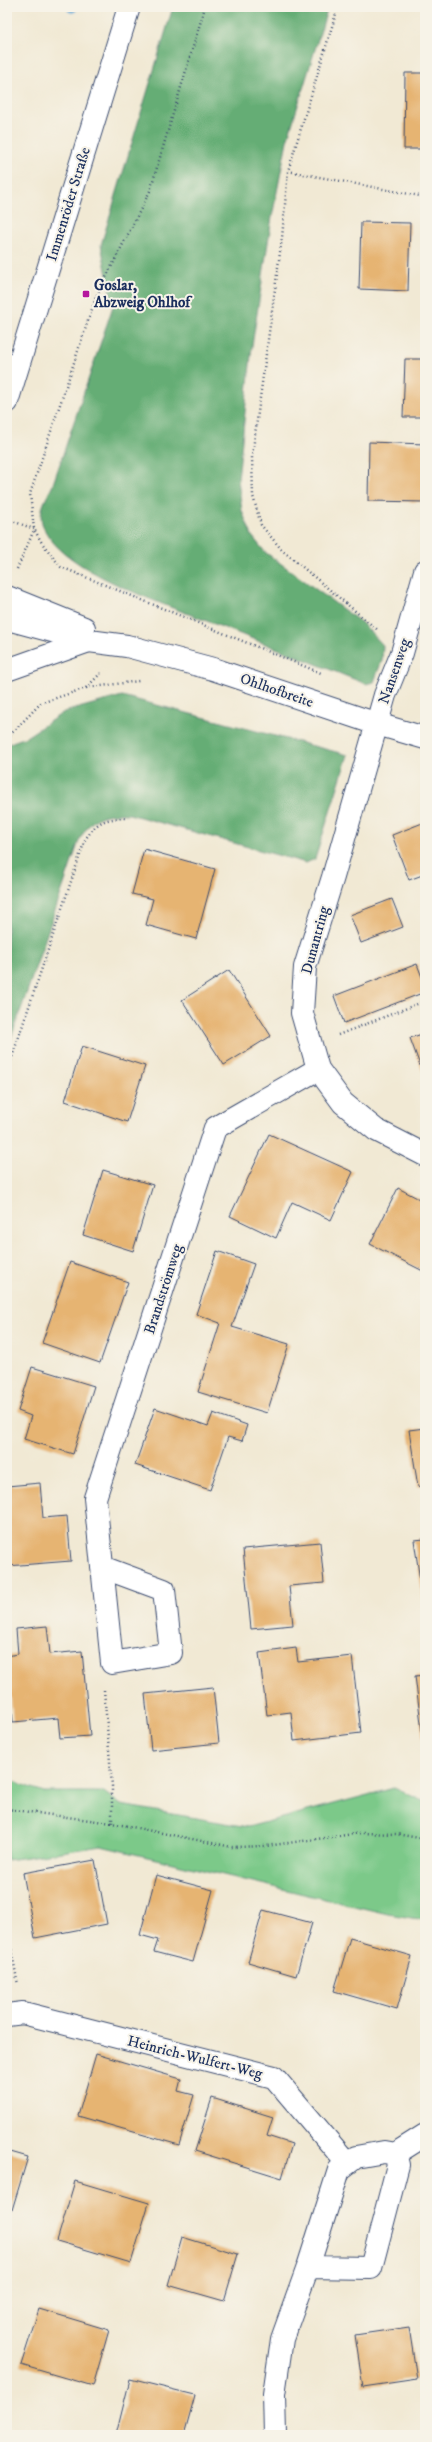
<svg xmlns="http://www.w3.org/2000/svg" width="432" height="2442" viewBox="0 0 432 2442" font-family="'IM FELL DW Pica',serif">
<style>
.green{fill:#7cc989;stroke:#4c7c74}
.forest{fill:#65ad75;stroke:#406e6a}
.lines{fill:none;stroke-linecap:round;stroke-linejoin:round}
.stream{stroke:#5fa6d5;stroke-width:10}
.building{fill:#e6b472}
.minor-casing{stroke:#3b4b70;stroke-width:24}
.major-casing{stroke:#3b4b70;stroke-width:24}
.path{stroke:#3b4b70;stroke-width:2.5;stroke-dasharray:1 3;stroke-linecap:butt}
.minor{stroke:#fff;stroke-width:22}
.major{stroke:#fff;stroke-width:22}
.poi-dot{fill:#b5179e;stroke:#f7f3e8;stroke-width:1.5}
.labels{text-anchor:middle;stroke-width:4;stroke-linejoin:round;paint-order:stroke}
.street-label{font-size:15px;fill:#1b2f5e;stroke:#f7f3e8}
.poi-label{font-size:15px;font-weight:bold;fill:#1b2f5e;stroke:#f7f3e8;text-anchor:start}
</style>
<rect width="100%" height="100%" fill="#f7f3e8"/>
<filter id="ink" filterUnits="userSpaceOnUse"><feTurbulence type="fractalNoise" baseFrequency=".025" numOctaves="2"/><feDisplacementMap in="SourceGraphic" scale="8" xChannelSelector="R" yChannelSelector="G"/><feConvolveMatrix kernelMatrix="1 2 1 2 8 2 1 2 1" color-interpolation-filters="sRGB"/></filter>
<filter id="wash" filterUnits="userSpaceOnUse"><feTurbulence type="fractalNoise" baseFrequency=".012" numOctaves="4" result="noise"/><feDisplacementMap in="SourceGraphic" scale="16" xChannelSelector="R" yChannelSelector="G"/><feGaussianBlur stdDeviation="0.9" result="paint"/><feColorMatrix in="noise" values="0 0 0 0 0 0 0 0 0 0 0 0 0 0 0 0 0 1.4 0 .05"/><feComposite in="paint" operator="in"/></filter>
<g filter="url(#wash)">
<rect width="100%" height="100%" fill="#f1e9d4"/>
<polygon class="green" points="7,1779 44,1792 104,1792 121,1805 248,1827 394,1788 425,1802 425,1920 388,1914 101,1846 7,1860"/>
<g class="forest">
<path d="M 173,7 L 328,7 L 287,141 L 272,217 L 252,346 L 238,479 L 242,511 L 252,536 L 265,552 L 362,623 L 383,645 L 382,660 L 374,682 L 366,684 C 316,664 266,644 217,625 C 172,607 76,576 49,537 C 35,517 42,506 52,487 L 113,306 L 101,245 Z"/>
<path d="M 122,696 L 348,755 L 315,859 L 306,863 L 129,814 C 102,813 92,816 79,841 L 7,1050 L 7,744 L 26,737 L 64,712 Z"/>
</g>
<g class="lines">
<polyline class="stream" points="72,8 72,7"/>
</g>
<g id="blocks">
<g class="building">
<polygon points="405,73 425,73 425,149 404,149"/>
<polygon points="361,222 410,223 408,291 359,289"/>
<polygon points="405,359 425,359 425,417 403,417"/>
<polygon points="369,442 425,444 425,502 368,501"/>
<polygon points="425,822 425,874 409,880 392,835"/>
<polygon points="144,849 215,869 196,939 146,925 153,899 132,894"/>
<polygon points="392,899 403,927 361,943 350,915"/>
<polygon points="417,964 425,985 425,992 344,1023 334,996"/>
<polygon points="229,970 271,1036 224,1065 182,1000"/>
<polygon points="425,1033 425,1079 410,1038"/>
<polygon points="82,1046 145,1066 127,1122 65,1101"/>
<polygon points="269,1134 353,1172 331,1220 292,1202 276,1238 230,1216"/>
<polygon points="103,1170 153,1185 133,1251 83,1235"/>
<polygon points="398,1188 425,1202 425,1272 370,1244"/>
<polygon points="217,1251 254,1264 232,1327 289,1344 267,1413 198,1392 220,1323 196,1314"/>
<polygon points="70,1262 128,1282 100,1363 42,1343"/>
<polygon points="32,1367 94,1386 73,1454 24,1439 31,1416 18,1411"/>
<polygon points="155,1408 208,1426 213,1413 247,1425 242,1441 228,1437 210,1490 135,1465"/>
<polygon points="425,1428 425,1485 418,1487 409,1430"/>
<polygon points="40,1483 43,1518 67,1516 71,1561 7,1566 7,1486"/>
<polygon points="425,1539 425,1601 423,1601 414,1540"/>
<polygon points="320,1542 324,1583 289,1586 293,1625 251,1629 243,1549"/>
<polygon points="47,1626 50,1654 82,1651 90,1736 60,1738 58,1718 13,1722 7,1656 18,1654 16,1629"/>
<polygon points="296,1648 298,1662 352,1656 361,1733 294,1741 291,1712 267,1715 259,1653"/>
<polygon points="425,1675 425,1747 424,1747 415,1676"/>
<polygon points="213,1687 219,1743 151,1750 145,1694"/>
<polygon points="95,1860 107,1924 35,1938 23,1873"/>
<polygon points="156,1875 213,1890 193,1962 154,1952 158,1940 140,1935"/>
<polygon points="263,1910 312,1923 296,1976 248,1962"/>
<polygon points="350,1938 412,1956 397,2009 334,1991"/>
<polygon points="96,2054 181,2079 178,2091 194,2095 179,2145 78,2116"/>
<polygon points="212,2098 273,2117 267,2136 292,2144 282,2178 195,2151"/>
<polygon points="7,2151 28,2157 12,2210 7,2209"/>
<polygon points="75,2181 149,2203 131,2263 57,2241"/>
<polygon points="182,2237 238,2254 224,2301 168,2285"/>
<polygon points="39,2309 109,2330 93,2386 21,2365"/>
<polygon points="409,2327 417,2379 363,2387 355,2335"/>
<polygon points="130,2379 195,2395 184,2435 116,2435"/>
</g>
</g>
</g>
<g filter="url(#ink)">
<use href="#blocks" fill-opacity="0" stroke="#3b4b70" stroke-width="1"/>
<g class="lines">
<g class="minor-casing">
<g id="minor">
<polyline points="425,571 402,653 385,695 333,877 305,967 302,1013 318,1069 343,1103 376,1130 425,1155"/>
<polyline points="7,597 84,628"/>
<polyline points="7,619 89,641 127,646 213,669 377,724 425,738"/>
<polyline points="7,670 89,641"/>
<polyline points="102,1567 164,1590 171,1653 112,1663 95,1498 215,1128 318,1069"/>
<polyline points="7,2015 23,2013 274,2077 347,2163"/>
<polyline points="395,2154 425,2135"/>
<polyline points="275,2435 274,2394 282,2339 308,2267 339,2170 356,2157 384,2152 395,2154 398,2165 371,2268 308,2267"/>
</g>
</g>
<g class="major-casing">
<polyline id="major" points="7,402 129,7"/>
</g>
<g class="path">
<polyline points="205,7 150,191 96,297 30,494 34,529 42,543 61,567 321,673"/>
<polyline points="338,7 288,171 282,238 252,456 253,496 261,525 282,550 379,631"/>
<polyline points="288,171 425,197"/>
<polyline points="7,519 34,529"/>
<polyline points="17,569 34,530"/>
<polyline points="86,688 101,673"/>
<polyline points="7,738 41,703 86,688 139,681"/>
<polyline points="338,1035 425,1001"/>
<path d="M 7,1072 L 85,840 C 97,821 104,819 125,818"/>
<polyline points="104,1690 112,1786 112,1823"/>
<polyline points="7,1809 112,1823 232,1847 266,1846 361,1833 396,1834 425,1839"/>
<polyline points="7,1926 18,1985"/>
</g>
<use href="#minor" class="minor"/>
<use href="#major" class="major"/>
</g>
</g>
<rect class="poi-dot" x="82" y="290" width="8" height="8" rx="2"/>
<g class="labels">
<g class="street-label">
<text transform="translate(68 204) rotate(-73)" y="5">Immenröder Straße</text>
<text transform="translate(394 671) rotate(-71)" y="5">Nansenweg</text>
<text transform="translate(277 690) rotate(19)" y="5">Ohlhofbreite</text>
<text transform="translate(315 940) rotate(-75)" y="5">Dunantring</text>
<text transform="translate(163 1289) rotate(-72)" y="5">Brandströmweg</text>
<text transform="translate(195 2057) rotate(14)" y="5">Heinrich-Wulfert-Weg</text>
</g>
<g class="poi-label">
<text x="94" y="290">Goslar,<tspan x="94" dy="17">Abzweig Ohlhof</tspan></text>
</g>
</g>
<rect width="432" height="2442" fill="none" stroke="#f7f3e8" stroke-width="24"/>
</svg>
